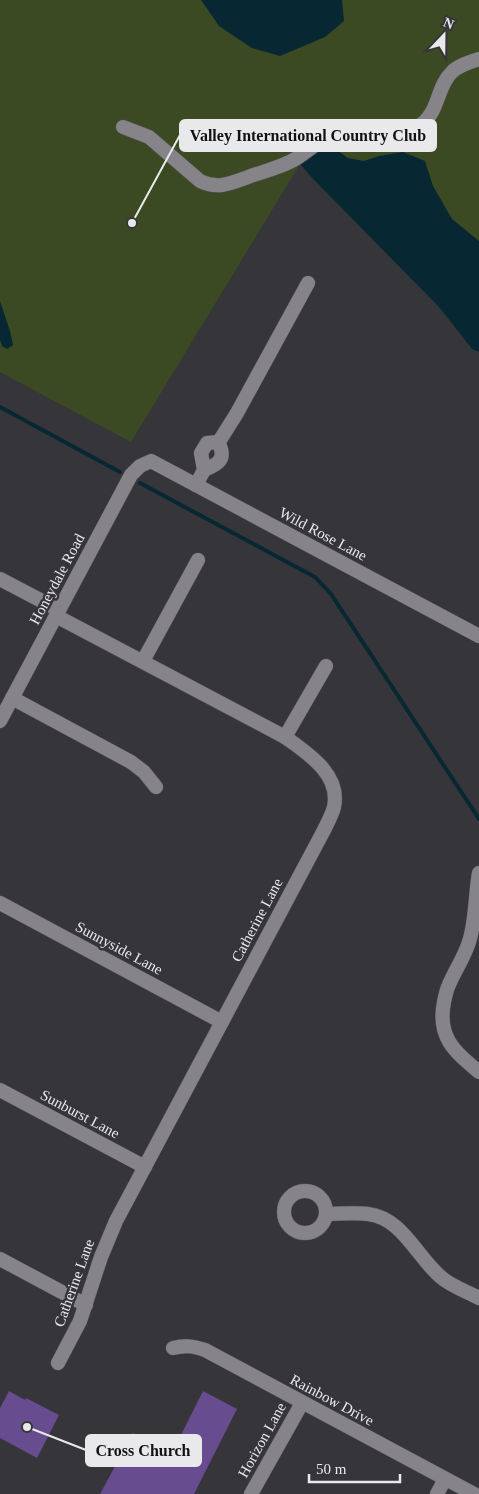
<svg xmlns="http://www.w3.org/2000/svg" width="479" height="1494" viewBox="0 0 479 1494" font-family="'Times New Roman',serif">
<style>
.green{fill:#3b4a22}
.water{fill:#072833}
.lines{fill:none;stroke-linecap:round;stroke-linejoin:round}
.stream{stroke:#072833;stroke-width:4}
.building{fill:#674d8f}
.minor-casing{stroke:#525155;stroke-width:15}
.minor{stroke:#868489;stroke-width:14}
.labels{text-anchor:middle;stroke-width:5;stroke-linejoin:round;paint-order:stroke}
.street-label{font-size:15px;fill:#e9e8eb;stroke:#363539}
.leader{fill:none;stroke:#e9e8eb;stroke-width:2}
.callout-dot{fill:#e9e8eb;stroke:#363539;stroke-width:2}
.callout{fill:#e9e8eb;stroke:#e9e8eb;stroke-width:2}
.callout-label{font-size:16px;text-anchor:middle;font-weight:bold;fill:#111}
</style>
<rect width="100%" height="100%" fill="#363539"/>
<polygon class="green" points="0,0 479,0 479,352 472,349 439,307 314,180 300,164 131,442 0,372"/>
<g class="water">
<polygon points="201,0 342,0 344,21 325,37 280,56 252,48 219,26"/>
<polygon points="331,146 348,158 364,161 379,156 403,152 425,161 433,186 452,219 479,241 479,352 472,349 439,307 314,180 300,164 315,152"/>
<polygon points="0,301 10,331 13,345 7,349 2,346 0,340"/>
</g>
<g class="lines">
<g class="stream">
<polyline points="0,407 120,472"/>
<polyline points="140,483 315,577 331,594 479,819"/>
</g>
</g>
<g class="building">
<polygon points="9,1391 25,1400 26,1398 59,1415 37,1458 0,1438 0,1408"/>
<polygon points="203,1391 237,1409 194,1494 100,1494 133,1433 172,1453"/>
</g>
<g class="lines">
<g class="minor-casing">
<g id="minor">
<path d="M 123,127 L 149,137 L 200,181 C 208,185 214,186 222,185 C 231,184 240,180 248,177 C 264,171 283,167 297,158 C 308,151 317,142 329,137 C 359,126 395,143 422,124 C 439,111 437,86 452,72 C 459,65 470,62 479,59"/>
<path d="M 204,470 C 219,464 227,459 218,442"/>
<polyline points="196,485 204,470 201,453 207,443 218,442 220,440 237,413 308,283"/>
<polyline points="0,579 59,610"/>
<path d="M 56,616 L 285,737 C 307,753 341,774 334,807 C 332,815 327,824 323,832 L 116,1221 L 101,1257 L 80,1321 L 58,1363"/>
<polyline points="143,661 198,560"/>
<polyline points="12,698 131,762 144,772 156,787"/>
<polyline points="0,721 131,475 140,466 151,461 479,636"/>
<polyline points="285,737 326,666"/>
<path d="M 479,873 C 475,895 476,921 469,942 C 464,958 454,972 448,987 C 446,992 445,997 444,1002 C 437,1037 454,1051 479,1072"/>
<polyline points="0,903 222,1022"/>
<polyline points="0,1090 145,1167"/>
<circle cx="305" cy="1212" r="21"/>
<path d="M 326,1214 C 339,1214 356,1212 368,1214 C 403,1218 417,1258 442,1278 C 451,1286 468,1292 479,1298"/>
<polyline points="0,1259 86,1305"/>
<path d="M 173,1348 C 185,1345 193,1346 205,1350 L 474,1494"/>
<polyline points="251,1494 302,1403"/>
<polyline points="437,1494 445,1479"/>
</g>
</g>
<use href="#minor" class="minor"/>
</g>
<g class="labels">
<g class="street-label">
<text transform="translate(323 534) rotate(28)" y="5">Wild Rose Lane</text>
<text transform="translate(57 579) rotate(-62)" y="5">Honeydale Road</text>
<text transform="translate(257 920) rotate(-62)" y="5">Catherine Lane</text>
<text transform="translate(119 948) rotate(28)" y="5">Sunnyside Lane</text>
<text transform="translate(80 1114) rotate(28)" y="5">Sunburst Lane</text>
<text transform="translate(74 1283) rotate(-70)" y="5">Catherine Lane</text>
<text transform="translate(332 1400) rotate(28)" y="5">Rainbow Drive</text>
<text transform="translate(262 1440) rotate(-61)" y="5">Horizon Lane</text>
</g>
</g>
<path class="leader" d="M132 223L180 135M27 1427L86 1450"/>
<g class="callout-dot">
<circle cx="132" cy="223" r="5"/>
<circle cx="27" cy="1427" r="5"/>
</g>
<g class="callout">
<rect x="180" y="120" width="256" height="31" rx="5"/>
<rect x="86" y="1435" width="115" height="31" rx="5"/>
</g>
<g class="callout-label">
<text x="308" y="141">Valley International Country Club</text>
<text x="143" y="1456">Cross Church</text>
</g>
<g transform="translate(444 35) rotate(22)" stroke="#363539" stroke-width="4" paint-order="stroke">
<path d="M0-4L9 19L0 12L-9 19Z" fill="#e9e8eb"/>
<text y="-8" font-size="14" font-weight="bold" text-anchor="middle" fill="#e9e8eb">N</text>
</g>
<path d="M309 1474v8h91v-8" fill="none" stroke="#e9e8eb" stroke-width="2.5"/>
<text x="316" y="1474" font-size="15" fill="#e9e8eb" stroke="#363539" stroke-width="4" paint-order="stroke">50 m</text>
</svg>
